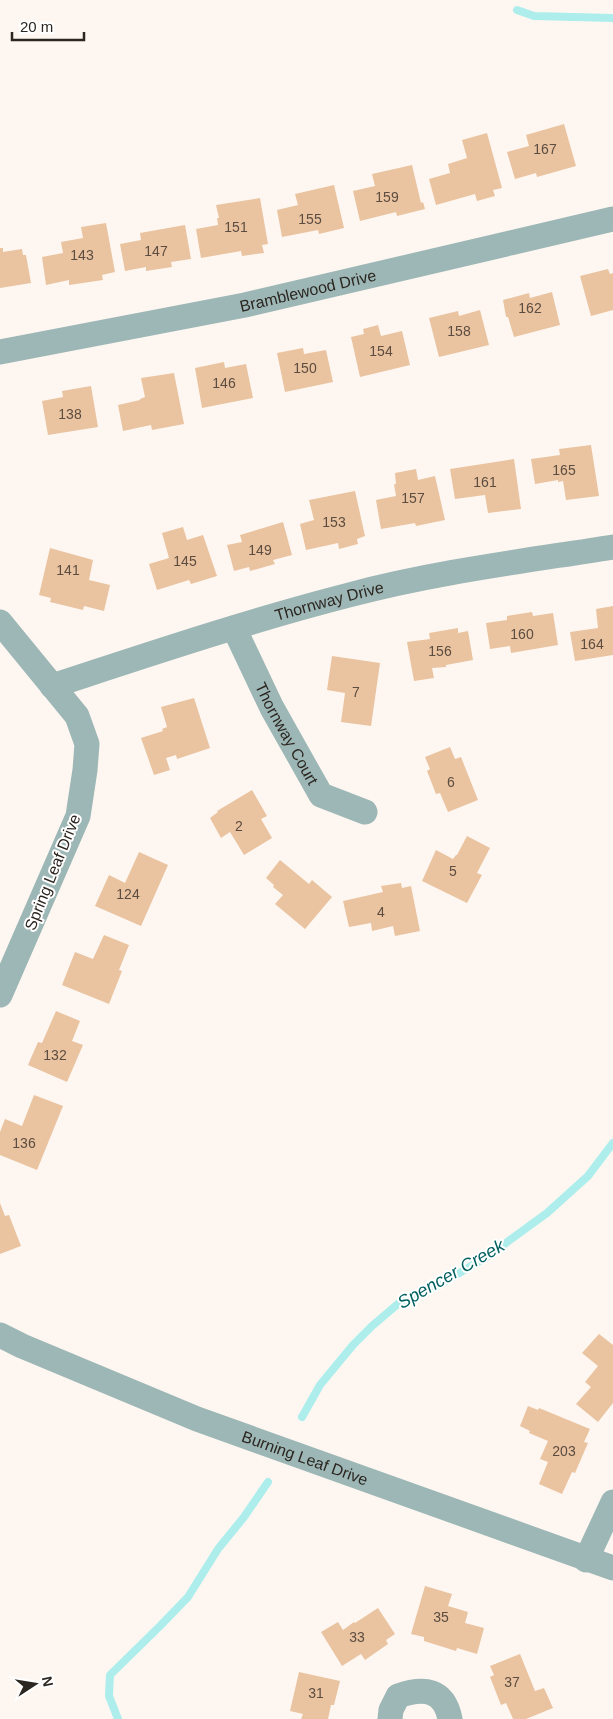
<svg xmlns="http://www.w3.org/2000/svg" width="613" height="1719" viewBox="0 0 613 1719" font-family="Helvetica,sans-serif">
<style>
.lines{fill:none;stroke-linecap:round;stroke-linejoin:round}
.stream{stroke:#adeeec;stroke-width:8}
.building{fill:#eac3a0}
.minor{stroke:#9db7b6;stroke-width:25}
.labels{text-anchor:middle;stroke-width:4;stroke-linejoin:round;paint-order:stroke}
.number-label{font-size:14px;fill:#5c4d40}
.street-label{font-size:16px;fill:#2c2620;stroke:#fff}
.water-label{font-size:18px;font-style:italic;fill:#005f5f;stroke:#fff}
</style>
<rect width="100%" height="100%" fill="#fef7f1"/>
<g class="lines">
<g class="stream">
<polyline points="517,10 534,16 613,18"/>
<polyline points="302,1417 320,1385 353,1345 372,1326 399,1303 439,1285 488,1256 547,1213 588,1176 613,1143"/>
<polyline points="118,1719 109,1696 110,1675 160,1626 188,1597 218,1549 244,1517 268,1482"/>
</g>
</g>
<g class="building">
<polygon points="564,124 576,166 537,177 536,173 515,179 507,152 529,146 526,135"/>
<polygon points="487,133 502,188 493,190 495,196 477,201 475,194 436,205 429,179 450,173 448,164 467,158 462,140"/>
<polygon points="412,165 421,203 423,202 425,209 397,216 396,212 360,221 353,191 375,186 372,174"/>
<polygon points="334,185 344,228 319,234 318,230 282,237 277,210 298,205 295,194"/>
<polygon points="260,198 268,244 262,245 264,253 242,256 241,251 201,258 196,229 218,225 217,218 219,218 216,205"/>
<polygon points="106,223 115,272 102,275 103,280 69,285 69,280 46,285 42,257 63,253 61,242 83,238 81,227"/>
<polygon points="185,225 191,259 171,262 172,267 146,271 146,267 125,271 120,244 141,240 140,233"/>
<polygon points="0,248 3,248 3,252 22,249 23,255 26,255 31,283 0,288"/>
<polygon points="608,269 610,274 613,273 613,310 591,316 580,276"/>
<polygon points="552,292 560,325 514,337 508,317 506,317 503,300 529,293 530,298"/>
<polygon points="480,310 489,345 439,357 429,318 458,311 459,316"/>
<polygon points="378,325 381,336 402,331 410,365 360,377 351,337 364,334 363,329"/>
<polygon points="303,348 304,354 326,350 333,382 285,392 277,353"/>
<polygon points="224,362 225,368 246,364 253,398 202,408 195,368"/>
<polygon points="174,373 184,424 152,430 151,425 123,431 118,405 140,400 140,399 145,397 141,378"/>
<polygon points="91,386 98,427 48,435 42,401 63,397 62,391"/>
<polygon points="591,445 599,496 566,500 563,481 558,482 558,480 535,484 531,459 560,455 559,449"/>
<polygon points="514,459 521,509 488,513 485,495 455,499 450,469"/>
<polygon points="416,469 418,480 435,476 445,520 416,526 415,523 381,529 376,500 396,496 394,484 396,484 395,473"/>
<polygon points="355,491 365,536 357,539 358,544 339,549 338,543 306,550 300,524 314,520 309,500"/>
<polygon points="283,522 292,555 273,560 275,564 250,571 249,567 234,571 227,545 242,542 240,535"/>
<polygon points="183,527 187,540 203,535 217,576 191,584 189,580 157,590 149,564 169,558 162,533"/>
<polygon points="50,548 93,560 89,580 110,585 104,611 84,606 83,610 50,602 51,598 39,595"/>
<polygon points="613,606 613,655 575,661 570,632 598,628 596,609"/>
<polygon points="532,612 533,616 553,613 558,645 511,653 510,646 490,649 486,623 507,620 507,616"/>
<polygon points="458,628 458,633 468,631 473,660 446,665 446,667 432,668 434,678 414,681 407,642 430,639 429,633"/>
<polygon points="332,656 380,663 371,726 341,722 345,693 327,690"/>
<polygon points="194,698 210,748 177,759 176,755 166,758 170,770 154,775 141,738 163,731 162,729 167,727 161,707"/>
<polygon points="450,747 455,759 461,757 478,800 448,812 440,793 436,794 427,771 430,769 425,757"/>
<polygon points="252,790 267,816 261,819 272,838 244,855 230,832 221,838 210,818 218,812 217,811"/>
<polygon points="467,836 490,848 477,873 482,875 467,903 422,881 436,850 453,859 456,855 457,855"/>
<polygon points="139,852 168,865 141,926 95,906 109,875 125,883"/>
<polygon points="280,860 309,884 312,880 332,897 305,929 275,904 283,895 273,887 274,885 266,878"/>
<polygon points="401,883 402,888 411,886 420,931 395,936 393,926 372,931 371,923 349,927 343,901 383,892 381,886"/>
<polygon points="104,935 129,945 119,970 122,971 109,1004 62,985 75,952 93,959"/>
<polygon points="56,1011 80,1021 72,1041 83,1045 67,1082 28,1065 38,1042 42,1043"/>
<polygon points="34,1095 63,1106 37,1170 0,1155 0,1132 5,1119 22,1126"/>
<polygon points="0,1203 5,1216 9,1215 21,1246 0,1254"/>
<polygon points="599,1334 613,1345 613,1403 598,1422 576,1404 591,1387 585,1382 598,1366 582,1353"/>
<polygon points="528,1406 538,1410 539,1408 590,1429 584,1442 588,1443 575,1473 572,1472 562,1494 539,1484 548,1462 540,1459 548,1441 529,1433 530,1431 520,1426"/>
<polygon points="425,1586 452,1594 448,1606 468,1612 465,1623 484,1628 477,1654 457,1648 456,1651 424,1641 424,1637 411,1634"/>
<polygon points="378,1608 395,1634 386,1640 388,1644 365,1660 361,1654 342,1666 321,1632 338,1622 343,1630 354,1622 355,1623"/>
<polygon points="520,1654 535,1691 544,1688 553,1708 526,1719 513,1719 506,1703 501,1705 490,1677 494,1675 490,1666"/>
<polygon points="299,1672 340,1681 334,1705 331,1705 328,1719 301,1719 303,1714 290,1711"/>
</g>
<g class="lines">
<g class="minor">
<path id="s1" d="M 0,352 L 245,305 L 613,219"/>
<polyline points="0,622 77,716 87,744 85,770 78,816 0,995"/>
<path id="s2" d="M 234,628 L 272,708 L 321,795 L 365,812"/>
<path id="s3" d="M 52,686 C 150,654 248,621 349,595 C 435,572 525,561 613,547"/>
<path id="s4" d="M 0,1335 L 22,1346 L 197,1419 L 613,1568"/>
<polyline points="586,1560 613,1502"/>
<path d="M 390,1719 L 391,1710 L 398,1696 C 424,1687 444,1689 450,1719"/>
</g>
</g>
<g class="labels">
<g class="number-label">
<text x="545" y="154">167</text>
<text x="387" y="202">159</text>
<text x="310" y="224">155</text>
<text x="236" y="232">151</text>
<text x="156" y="256">147</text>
<text x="82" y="260">143</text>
<text x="530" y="313">162</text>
<text x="459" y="336">158</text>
<text x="381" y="356">154</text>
<text x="305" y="373">150</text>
<text x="224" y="388">146</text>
<text x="70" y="419">138</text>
<text x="564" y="475">165</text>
<text x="485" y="487">161</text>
<text x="413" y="503">157</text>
<text x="334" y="527">153</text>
<text x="260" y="555">149</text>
<text x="185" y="566">145</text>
<text x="68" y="575">141</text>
<text x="522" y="639">160</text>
<text x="592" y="649">164</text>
<text x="440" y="656">156</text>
<text x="356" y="697">7</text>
<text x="451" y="787">6</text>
<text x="239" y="831">2</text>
<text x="453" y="876">5</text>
<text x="128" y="899">124</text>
<text x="381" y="917">4</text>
<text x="55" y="1060">132</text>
<text x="24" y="1148">136</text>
<text x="564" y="1456">203</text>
<text x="441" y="1622">35</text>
<text x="357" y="1642">33</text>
<text x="512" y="1687">37</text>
<text x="316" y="1698">31</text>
</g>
<g class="street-label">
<text dy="6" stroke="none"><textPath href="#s1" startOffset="314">Bramblewood Drive</textPath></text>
<text dy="6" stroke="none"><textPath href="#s3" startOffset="290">Thornway Drive</textPath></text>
<text dy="6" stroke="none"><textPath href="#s2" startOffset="118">Thornway Court</textPath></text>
<text transform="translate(52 872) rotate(-68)" y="6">Spring Leaf Drive</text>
<text dy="6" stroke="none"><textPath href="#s4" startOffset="329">Burning Leaf Drive</textPath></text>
</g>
<g class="water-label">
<text transform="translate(451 1274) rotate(-30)" y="6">Spencer Creek</text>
</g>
</g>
<g transform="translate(35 1684) rotate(78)" stroke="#ffffff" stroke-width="4" paint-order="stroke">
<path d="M0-4L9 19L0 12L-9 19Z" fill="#2c2620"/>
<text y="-8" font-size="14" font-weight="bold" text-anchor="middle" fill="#2c2620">N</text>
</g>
<path d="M12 32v8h72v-8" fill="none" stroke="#2c2620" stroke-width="2.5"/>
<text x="20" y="32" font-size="15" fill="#2c2620" stroke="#ffffff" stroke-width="4" paint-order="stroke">20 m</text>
</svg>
